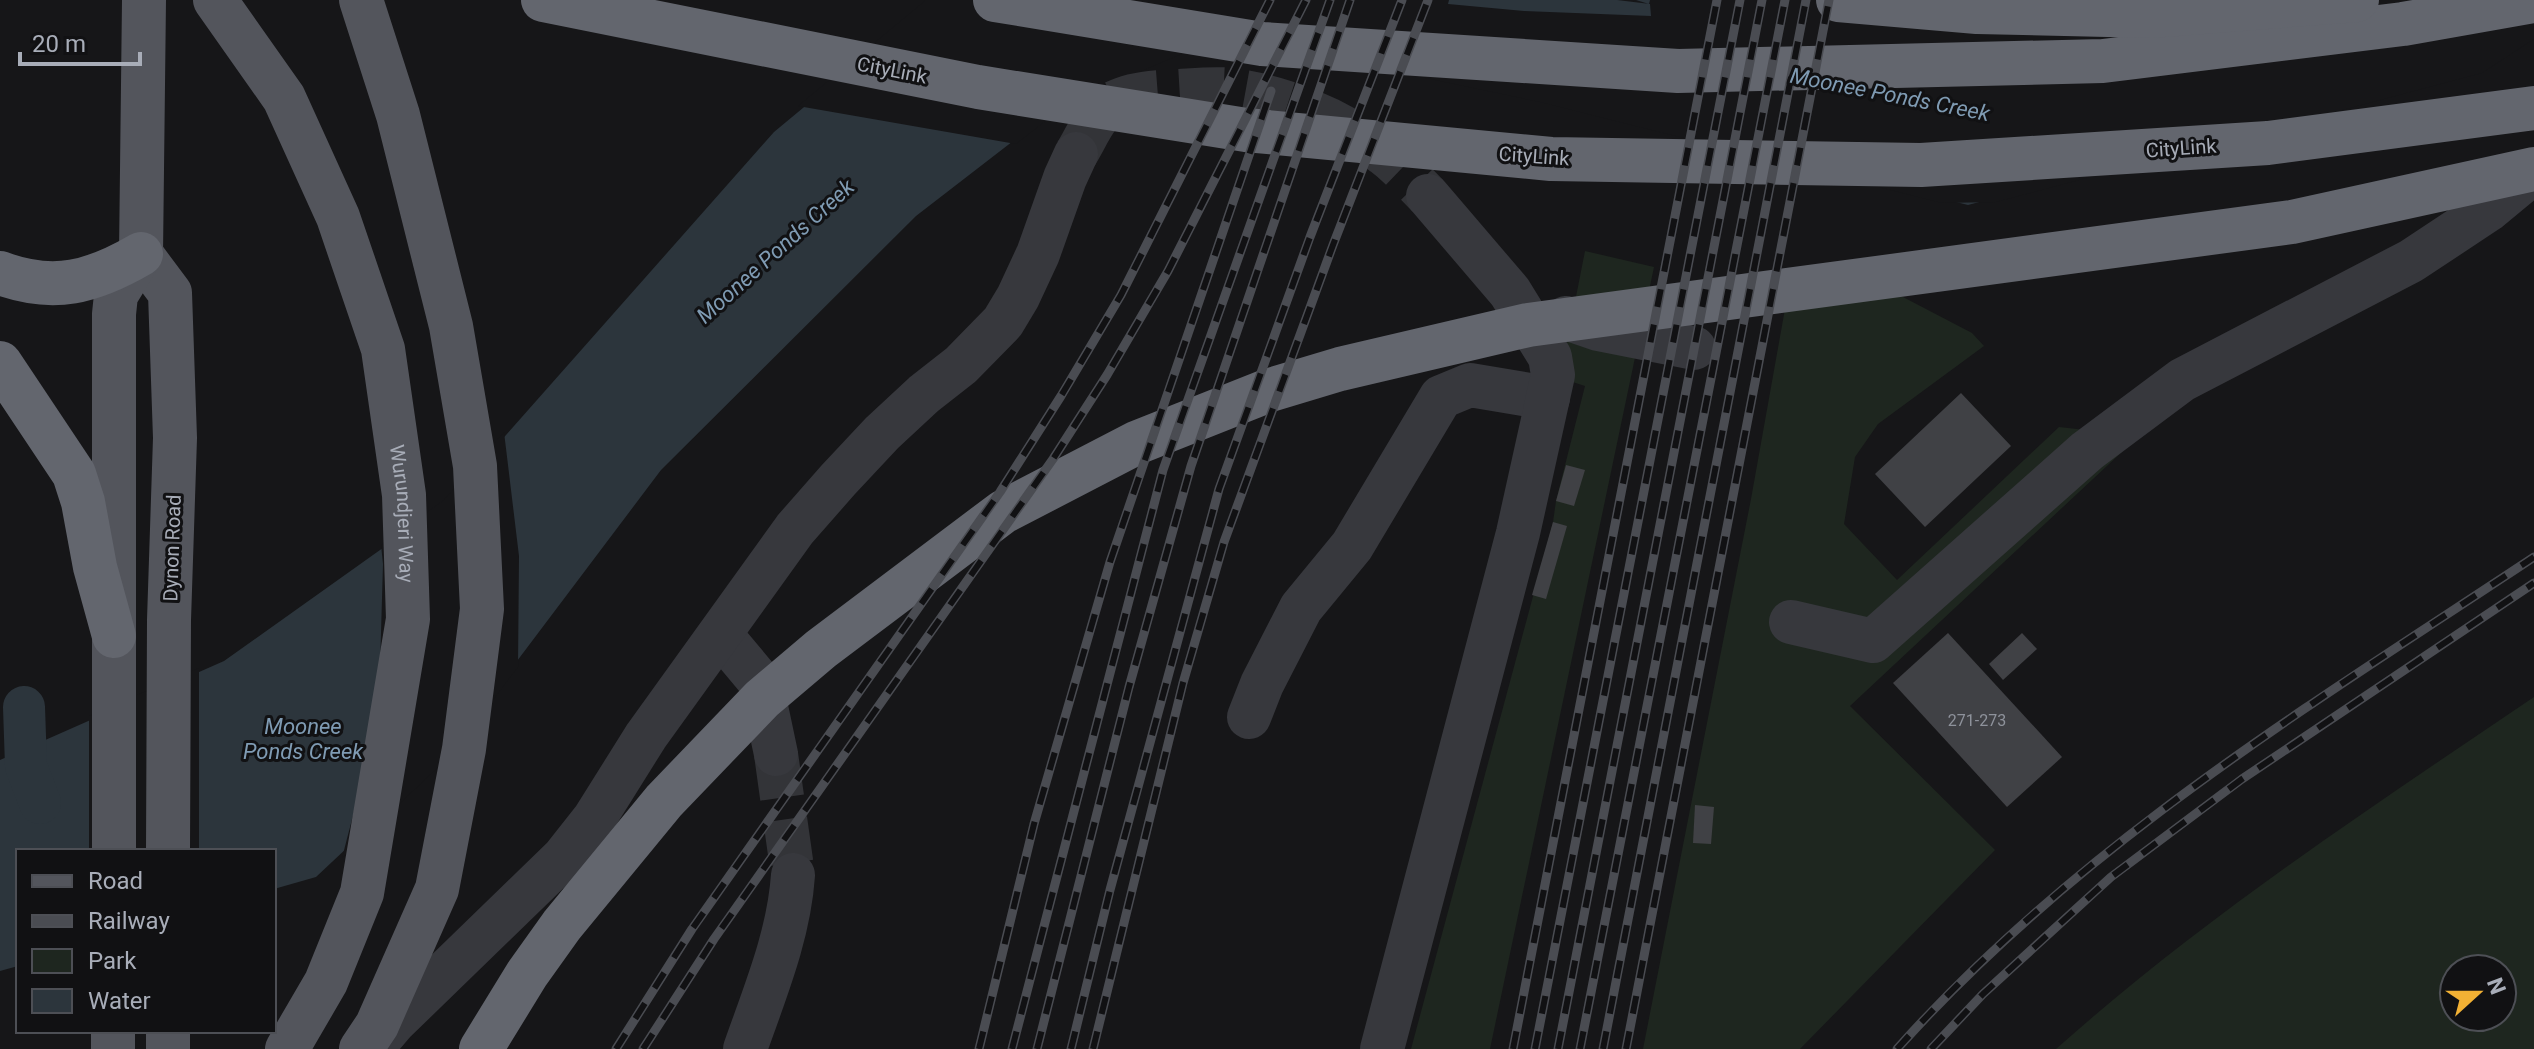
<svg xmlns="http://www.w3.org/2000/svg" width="2534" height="1049" viewBox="0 0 2534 1049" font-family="Roboto,sans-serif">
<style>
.green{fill:#1e261f;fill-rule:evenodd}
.water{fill:#2c353c}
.pier{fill:#161618}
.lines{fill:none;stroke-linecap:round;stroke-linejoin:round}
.canal{stroke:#2c353c;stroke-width:42}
.building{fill:#404145}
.minor-tunnel{stroke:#333438;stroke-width:44;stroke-dasharray:44 22;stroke-linecap:butt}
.minor{stroke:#37383d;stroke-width:44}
.major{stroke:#53555c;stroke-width:44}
.highway{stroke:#63666e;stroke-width:44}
.rail-casing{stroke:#4a4c52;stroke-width:9}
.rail{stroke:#111113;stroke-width:6;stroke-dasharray:18;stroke-linecap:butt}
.labels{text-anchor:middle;stroke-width:6;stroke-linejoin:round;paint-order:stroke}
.number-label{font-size:16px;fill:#8e929b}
.street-label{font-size:20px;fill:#a8adb8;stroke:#111113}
.water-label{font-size:22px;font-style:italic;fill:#7f9bb3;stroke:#111113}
</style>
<rect width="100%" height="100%" fill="#161618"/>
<g class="green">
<polygon points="1585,251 1654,267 1490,1049 1411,1049 1553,522 1556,501 1585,386 1560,378"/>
<polygon points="1788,292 1903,297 1972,333 1984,346 1878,424 1855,457 1844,524 1897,580 2059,427 2139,436 1850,706 1995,850 1800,1049 1643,1049 1751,499"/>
<path d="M 2534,697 L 2534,1049 L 2056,1049 C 2204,917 2370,808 2534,697 ZM 2502,969 L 2502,1017 L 2454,1017 L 2454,969 Z"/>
</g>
<polygon class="water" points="933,0 1894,0 2480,70 1968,205 1541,98 1224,32 1069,98 916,216 661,470 447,754 316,877 274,889 274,851 18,851 18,966 0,971 0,760 224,661 446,503 774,132"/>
<g class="pier">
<polygon points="926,0 1449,0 1448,4 1524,11 1651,16 1650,4 1617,0 1636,0 1649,4 1650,0 2534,0 2534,39 2482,73 1996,202 1942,203 1540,102 1224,36 1071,101 1016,144 798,106"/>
<polygon points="504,432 519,556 518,667 450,756 342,858 365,769 380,667 383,564 381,545 444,500"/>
<polygon points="199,668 199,851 89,851 89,716"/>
</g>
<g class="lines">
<polyline class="canal" points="24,707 26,766 40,803"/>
</g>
<g class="building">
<polygon points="1961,393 2011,446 1925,527 1875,474"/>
<polygon points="1566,465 1585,470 1574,506 1556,501"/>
<polygon points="1553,522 1567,526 1546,599 1532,595"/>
<polygon points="1948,633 2062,757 2007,807 1893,683"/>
<polygon points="2022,633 2037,649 2003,680 1989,664"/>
<polygon points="1695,805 1714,807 1711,844 1693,843"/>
</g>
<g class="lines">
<g class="minor-tunnel">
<path d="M 1076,154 C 1085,140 1093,119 1106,108 C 1125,93 1154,92 1177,91 C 1195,90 1214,88 1232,90 C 1285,97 1343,121 1384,154 C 1400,166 1414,182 1428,196"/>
<polyline points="776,754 793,875"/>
</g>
<g class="minor">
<polyline points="1566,318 1598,329 1694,348"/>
<polyline points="1791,622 1873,641 2087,451 2182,380 2411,261 2488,210 2534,172"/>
<polyline points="720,634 761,683 776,754"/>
<polyline points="1249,717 1262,684 1301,608 1352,546 1441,397 1470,385 1548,398"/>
<polyline points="371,1049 394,1022 564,857 594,819 646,736 795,529 838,480 882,433 924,394 961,365 1003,322 1018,297 1038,254 1065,178 1076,154"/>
<path d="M 745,1049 C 765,992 789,935 793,875"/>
<polyline points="1382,1049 1518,533 1553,375 1550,357 1510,292 1428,196"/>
</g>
<g class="major">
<path id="s1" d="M 215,0 L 284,98 L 338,217 L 383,349 L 404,495 L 408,619 L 362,893 L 326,982 L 287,1049"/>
<polyline points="361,0 398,115 451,326 475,466 482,609 464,749 437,889 377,1025 361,1049"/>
<polyline points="141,254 170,293 175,438 169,620 168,851"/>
<polyline points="114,851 114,314 116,295 141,254 144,0"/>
<polyline points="168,1031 168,1049"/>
<polyline points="113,1049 113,1031"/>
</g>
<g class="highway">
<polyline points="543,0 978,87 1246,130 1551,159 1921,165 2268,143 2534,108"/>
<polyline points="995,0 1262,44 1678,71 2103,61 2403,24 2534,1"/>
<polyline points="1838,0 1977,12 2151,16 2357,0"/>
<path d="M 0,273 C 54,293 93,282 141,254"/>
<polyline points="0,363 74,474 83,502 95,567 114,636"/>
<polyline points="481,1049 527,974 562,925 664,801 762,699 821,649 1003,512 1136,443 1267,391 1340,369 1528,325 2292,222 2534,169"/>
</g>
<g class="rail-casing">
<g id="rail">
<polyline points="616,1049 692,929 1000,492 1061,396 1121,295 1270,0"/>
<polyline points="643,1049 714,939 1053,459 1107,375 1168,271 1306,0"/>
<polyline points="979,1049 1034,824 1110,562 1271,91"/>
<polyline points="1012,1049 1163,470 1330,0"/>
<polyline points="1037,1049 1129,687 1191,466 1350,0"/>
<polyline points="1071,1049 1110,890 1219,489 1310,237 1402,0"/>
<polyline points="1093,1049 1183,683 1224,542 1333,245 1428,0"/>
<polyline points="1513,1049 1717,0"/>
<polyline points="1535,1049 1740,0"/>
<polyline points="1558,1049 1762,0"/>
<polyline points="1580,1049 1785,0"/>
<polyline points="1603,1049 1806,0"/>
<polyline points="1626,1049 1829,0"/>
<path d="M 1897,1049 C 2078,846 2309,706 2534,557"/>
<polyline points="1931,1049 1983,994 2111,877 2242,779 2534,583"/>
</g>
</g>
<use href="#rail" class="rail"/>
</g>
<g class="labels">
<g class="number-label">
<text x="1977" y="726">271-273</text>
</g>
<g class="street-label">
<text transform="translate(892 70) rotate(11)" y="7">CityLink</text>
<text transform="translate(2181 148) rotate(-4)" y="7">CityLink</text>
<text transform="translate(1534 156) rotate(4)" y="7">CityLink</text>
<text dy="7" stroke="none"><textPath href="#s1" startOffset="556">Wurundjeri Way</textPath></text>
<text transform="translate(172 548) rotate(-88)" y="7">Dynon Road</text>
</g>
<g class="water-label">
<text transform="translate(1890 94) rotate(11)" y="8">Moonee Ponds Creek</text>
<text transform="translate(775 251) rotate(-42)" y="8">Moonee Ponds Creek</text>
<text x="303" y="734">Moonee<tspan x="303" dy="25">Ponds Creek</tspan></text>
</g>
</g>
<rect x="16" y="849" width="260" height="184" fill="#111113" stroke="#4d4f55" stroke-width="2"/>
<rect x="32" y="875" width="40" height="12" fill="#53555c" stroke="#4d4f55" stroke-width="2"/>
<text x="88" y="889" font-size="24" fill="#a8adb8">Road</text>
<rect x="32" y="915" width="40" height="12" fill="#4a4c52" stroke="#4d4f55" stroke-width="2"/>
<text x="88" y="929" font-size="24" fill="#a8adb8">Railway</text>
<rect x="32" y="949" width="40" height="24" fill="#1e261f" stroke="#4d4f55" stroke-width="2"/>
<text x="88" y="969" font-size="24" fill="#a8adb8">Park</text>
<rect x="32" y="989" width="40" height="24" fill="#2c353c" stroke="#4d4f55" stroke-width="2"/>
<text x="88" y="1009" font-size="24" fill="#a8adb8">Water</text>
<g transform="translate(2478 993) rotate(69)"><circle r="38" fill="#111113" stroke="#4d4f55" stroke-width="2"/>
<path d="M0-6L14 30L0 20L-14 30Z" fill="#f2b134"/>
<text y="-12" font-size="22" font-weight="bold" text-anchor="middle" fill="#a8adb8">N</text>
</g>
<path d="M20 52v12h120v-12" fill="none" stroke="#a8adb8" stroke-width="4"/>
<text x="32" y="52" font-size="24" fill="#a8adb8" stroke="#111113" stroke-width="6" paint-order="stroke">20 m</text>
</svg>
